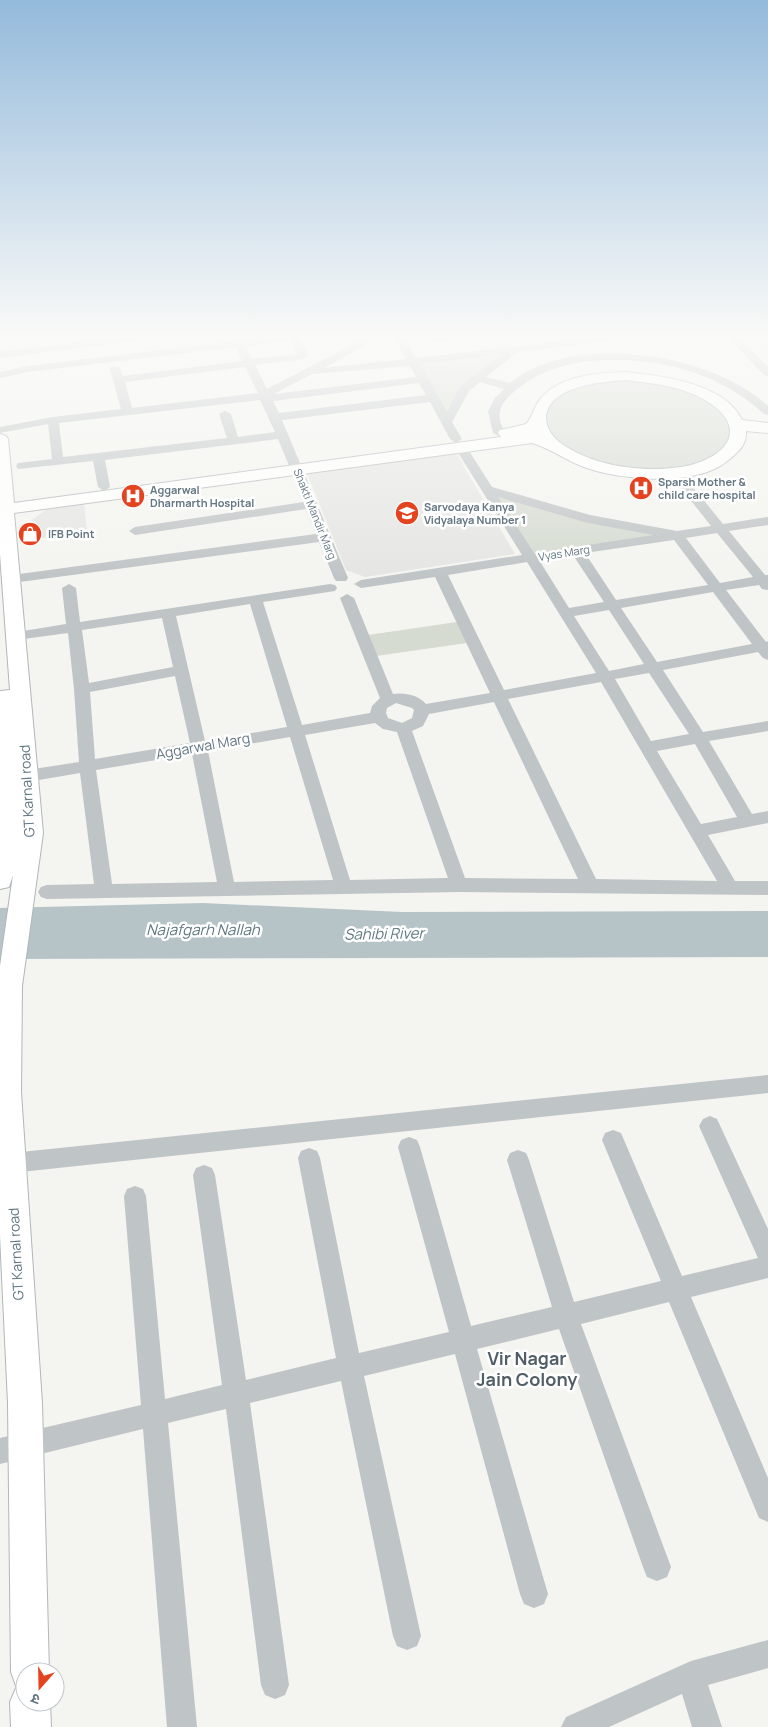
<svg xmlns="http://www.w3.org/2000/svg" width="768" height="1727" viewBox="0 0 768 1727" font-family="Manrope,'Noto Sans Devanagari',sans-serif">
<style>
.built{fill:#e5e6e4}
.green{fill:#d5dbd1}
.water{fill:#b6c4c7}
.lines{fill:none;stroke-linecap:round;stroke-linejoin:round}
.secondary-casing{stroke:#b1b7bb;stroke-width:2}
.street{fill:#bfc4c6;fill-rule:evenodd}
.secondary{fill:#fff;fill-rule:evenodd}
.labels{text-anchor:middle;stroke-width:5;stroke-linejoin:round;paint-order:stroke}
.far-poi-label{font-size:11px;font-weight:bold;fill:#637682;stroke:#fff;text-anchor:start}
.far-street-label{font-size:11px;fill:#637682;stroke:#fff}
.street-label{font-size:14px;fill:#637682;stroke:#fff}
.water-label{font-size:15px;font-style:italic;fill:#5f787f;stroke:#fff}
.near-neighbourhood-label{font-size:18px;font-weight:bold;fill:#515e67;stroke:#fff}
</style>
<rect width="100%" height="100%" fill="#f4f4f0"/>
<g class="built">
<polygon points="743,337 768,337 768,361"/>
<polygon points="456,453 515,554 365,577 346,570 307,473"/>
<polygon points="84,503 87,533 23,540 21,528 50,507"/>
</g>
<g class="green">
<polygon points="506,353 446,413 418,364"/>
<path d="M 635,380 C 663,384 753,401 725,447 C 710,473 640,474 614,468 C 604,465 593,460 583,455 C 576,453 567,451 562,446 C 553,439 542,427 546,415 C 557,381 605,381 635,380 Z"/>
<polygon points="492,493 662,535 534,555"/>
<polygon points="457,622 467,643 376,656 368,635"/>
</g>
<polygon class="water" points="203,903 402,912 768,911 768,957 0,959 0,908"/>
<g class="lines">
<g class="secondary-casing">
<path id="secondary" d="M 626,372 C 662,376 725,383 742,420 L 768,423 L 768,433 L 746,431 C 747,446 737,453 726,462 C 695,487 619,480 584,467 C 565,460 550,448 532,443 L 14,513 L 43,833 L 22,986 L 21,1092 L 42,1403 L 49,1672 L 25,1672 L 25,1702 L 50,1702 L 51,1727 L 11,1727 L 10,1702 L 16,1688 L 19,1687 L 16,1686 L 11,1672 L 8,1403 L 0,1235 L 0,966 L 13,875 L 9,887 L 0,889 L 0,691 L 10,690 L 0,554 L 0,434 L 6,436 L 8,439 L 14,503 L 501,437 L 498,433 L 500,430 L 526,424 C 533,417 534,406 541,398 C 561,375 598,373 626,372 ZM 626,380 C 652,383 680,386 703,399 C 754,428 725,460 681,467 C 641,473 590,466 558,441 C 551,435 546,426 546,418 C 548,385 603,382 626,380 Z"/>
</g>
<g class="street">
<polygon points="118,337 146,337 141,340 0,358 0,352"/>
<path d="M 269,337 L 300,337 L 308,356 L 303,359 L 255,365 L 267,389 L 367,337 L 379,337 L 324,368 L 406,359 L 394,337 L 404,337 L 416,358 L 594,337 L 623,337 L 618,340 L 517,352 L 486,377 L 510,383 C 573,331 711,353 768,406 L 768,415 L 764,414 C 737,389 706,374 670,366 C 621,355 556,356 516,390 C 510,395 502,402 500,411 C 498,418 502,426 505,433 L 499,436 L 493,433 L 488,411 L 495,398 L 504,389 L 480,382 L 469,391 L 452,422 L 462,439 L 456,443 L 450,439 L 430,402 L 282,420 L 348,578 L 346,581 L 336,581 L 334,578 L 319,542 L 12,583 L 7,582 L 5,579 L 12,575 L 316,534 L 306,509 L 135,535 L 129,531 L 135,527 L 304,502 L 278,439 L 105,460 L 110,487 L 104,491 L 98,487 L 93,461 L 18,469 L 16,466 L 18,463 L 52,459 L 48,424 L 0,433 L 0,427 L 53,417 L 121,409 L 110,369 L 111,367 L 119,367 L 123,376 L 242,361 L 236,347 L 28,372 L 0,378 L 0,372 L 28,366 ZM 291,340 L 297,354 L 252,359 L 246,346 ZM 502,354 L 460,387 L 447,412 L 420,364 ZM 410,366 L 416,377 L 274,394 L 312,374 ZM 245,367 L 258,393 L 132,408 L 125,382 ZM 419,383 L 426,395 L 279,413 L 273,401 ZM 260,400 L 275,432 L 238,437 L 231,414 L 225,411 L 219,414 L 227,438 L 63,457 L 59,423 Z"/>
<polygon points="439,337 469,337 464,340 434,342 433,340 434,338"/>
<polygon points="728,337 739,337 768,367 768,376 764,375"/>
<path d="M 460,442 L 464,443 L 492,487 L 590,515 L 677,531 L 711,526 L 670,474 L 676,470 L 680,471 L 723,524 L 768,517 L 768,525 L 729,531 L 765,575 L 768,575 L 768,590 L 762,589 L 759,585 L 726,590 L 766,642 L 768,641 L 768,660 L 763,658 L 758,652 L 663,670 L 703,732 L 768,721 L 768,731 L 709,741 L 752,814 L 768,811 L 768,823 L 708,835 L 735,881 L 768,881 L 768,895 L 459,892 L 47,899 L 41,897 L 38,892 L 41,887 L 47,885 L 94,884 L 80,773 L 27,782 L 21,780 L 19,776 L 21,772 L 27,770 L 79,762 L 74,689 L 68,633 L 16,640 L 11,639 L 9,636 L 11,633 L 66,624 L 62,588 L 69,584 L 76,588 L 80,622 L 330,584 L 335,585 L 337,588 L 335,591 L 263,602 L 302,725 L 370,713 L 372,706 L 380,698 L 340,598 L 347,594 L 354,598 L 393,694 C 404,692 419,695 426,704 L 490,693 L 435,577 L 361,588 L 354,584 L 361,580 L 522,555 L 454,446 ZM 498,497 L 588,523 L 654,535 L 534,553 ZM 717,533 L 753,577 L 720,583 L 686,538 ZM 674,540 L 708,585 L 616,600 L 585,553 ZM 573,555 L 604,602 L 569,608 L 539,560 ZM 527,562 L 596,673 L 504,690 L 448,575 ZM 713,592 L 752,644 L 657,662 L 621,608 ZM 250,604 L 287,727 L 205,741 L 176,616 ZM 609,610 L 644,664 L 609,671 L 574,616 ZM 162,618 L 173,667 L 89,683 L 82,630 ZM 649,673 L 689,734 L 651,741 L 615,679 ZM 175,676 L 190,743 L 95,759 L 90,692 ZM 601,682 L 717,881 L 596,879 L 508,699 ZM 494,702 L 578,879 L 465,878 L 412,731 L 423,726 L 429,714 ZM 396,703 L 412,708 L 414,710 L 412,718 L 402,723 L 388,718 L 386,713 L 387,708 ZM 375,723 L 383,729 L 397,732 L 448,878 L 350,880 L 305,735 ZM 290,737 L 333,880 L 234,882 L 208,751 ZM 695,744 L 737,817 L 701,824 L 657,751 ZM 192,754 L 217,882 L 112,884 L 96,770 Z"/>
<polygon points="768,1075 768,1093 11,1173 3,1170 0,1163 3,1156 11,1153"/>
<polygon points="710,1116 717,1119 768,1229 768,1278 691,1297 768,1478 768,1522 759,1518 669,1302 581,1324 671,1567 667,1577 657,1581 647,1577 643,1567 559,1329 477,1349 548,1594 544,1604 534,1608 524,1604 520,1594 455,1354 364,1376 421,1636 417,1646 407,1650 397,1646 393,1636 341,1381 250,1403 289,1685 285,1695 275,1699 265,1695 261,1685 226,1409 168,1423 197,1727 167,1727 143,1429 0,1464 0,1438 141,1405 124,1196 127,1189 135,1186 143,1189 146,1196 165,1399 222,1385 193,1175 196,1168 204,1165 212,1168 215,1175 246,1380 336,1358 298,1158 301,1151 309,1148 317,1151 320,1158 359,1353 449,1332 398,1147 401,1140 409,1137 417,1140 420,1147 471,1326 552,1307 507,1160 510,1153 518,1150 526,1153 529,1160 574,1302 661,1281 602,1140 605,1133 613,1130 621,1133 682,1276 758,1258 699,1126 703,1119"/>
<polygon points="768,1640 768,1668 708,1685 722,1727 692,1727 682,1694 609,1727 561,1727 566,1717 691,1661"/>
</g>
<use href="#secondary" class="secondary"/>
</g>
<linearGradient id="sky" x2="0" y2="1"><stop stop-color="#94badb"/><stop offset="0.58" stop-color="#fafaf8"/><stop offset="1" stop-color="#fafaf8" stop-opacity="0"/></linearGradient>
<rect width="768" height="579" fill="url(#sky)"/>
<defs>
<g id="hospital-disc" transform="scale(1.25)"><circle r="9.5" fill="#e44320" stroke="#fff"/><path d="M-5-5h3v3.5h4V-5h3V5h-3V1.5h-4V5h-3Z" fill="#fff"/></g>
<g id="school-disc" transform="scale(1.25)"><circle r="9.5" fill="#e44320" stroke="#fff"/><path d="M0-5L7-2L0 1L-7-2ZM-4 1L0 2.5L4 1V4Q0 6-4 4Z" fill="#fff"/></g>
<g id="shop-disc" transform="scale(1.25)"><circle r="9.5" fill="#e44320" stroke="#fff"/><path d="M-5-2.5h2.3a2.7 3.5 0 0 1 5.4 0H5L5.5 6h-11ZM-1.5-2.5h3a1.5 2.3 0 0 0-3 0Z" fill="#fff"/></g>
</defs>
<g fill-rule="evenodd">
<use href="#hospital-disc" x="641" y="488"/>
<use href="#hospital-disc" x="133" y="496"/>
<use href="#school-disc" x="407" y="513"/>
<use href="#shop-disc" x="30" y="534"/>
</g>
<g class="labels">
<g class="far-poi-label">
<text x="658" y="486">Sparsh Mother &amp;<tspan x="658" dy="13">child care hospital</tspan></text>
<text x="150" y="494">Aggarwal<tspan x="150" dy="13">Dharmarth Hospital</tspan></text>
<text x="424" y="511">Sarvodaya Kanya<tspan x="424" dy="13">Vidyalaya Number 1</tspan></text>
<text x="48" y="538">IFB Point</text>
</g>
<g class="far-street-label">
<text transform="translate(315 514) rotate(68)" y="4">Shakti Mandir Marg</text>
<text transform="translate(564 553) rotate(-9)" y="4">Vyas Marg</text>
</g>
<g class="street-label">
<text transform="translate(203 746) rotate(-10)" y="5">Aggarwal Marg</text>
<text transform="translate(27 791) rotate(-93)" y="5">GT Karnal road</text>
<text transform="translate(16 1254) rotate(-93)" y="5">GT Karnal road</text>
</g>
<g class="water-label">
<text x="203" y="935">Najafgarh Nallah</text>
<text transform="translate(384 934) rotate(-1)" y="5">Sahibi River</text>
</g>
<g class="near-neighbourhood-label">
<text x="527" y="1365">Vir Nagar<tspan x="527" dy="21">Jain Colony</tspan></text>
</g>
</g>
<g transform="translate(40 1687) rotate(200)"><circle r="24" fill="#ffffff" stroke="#c1c8cd"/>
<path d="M0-4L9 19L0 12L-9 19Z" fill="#e44320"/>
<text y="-8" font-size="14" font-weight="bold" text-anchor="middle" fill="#637682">उ</text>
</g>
</svg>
